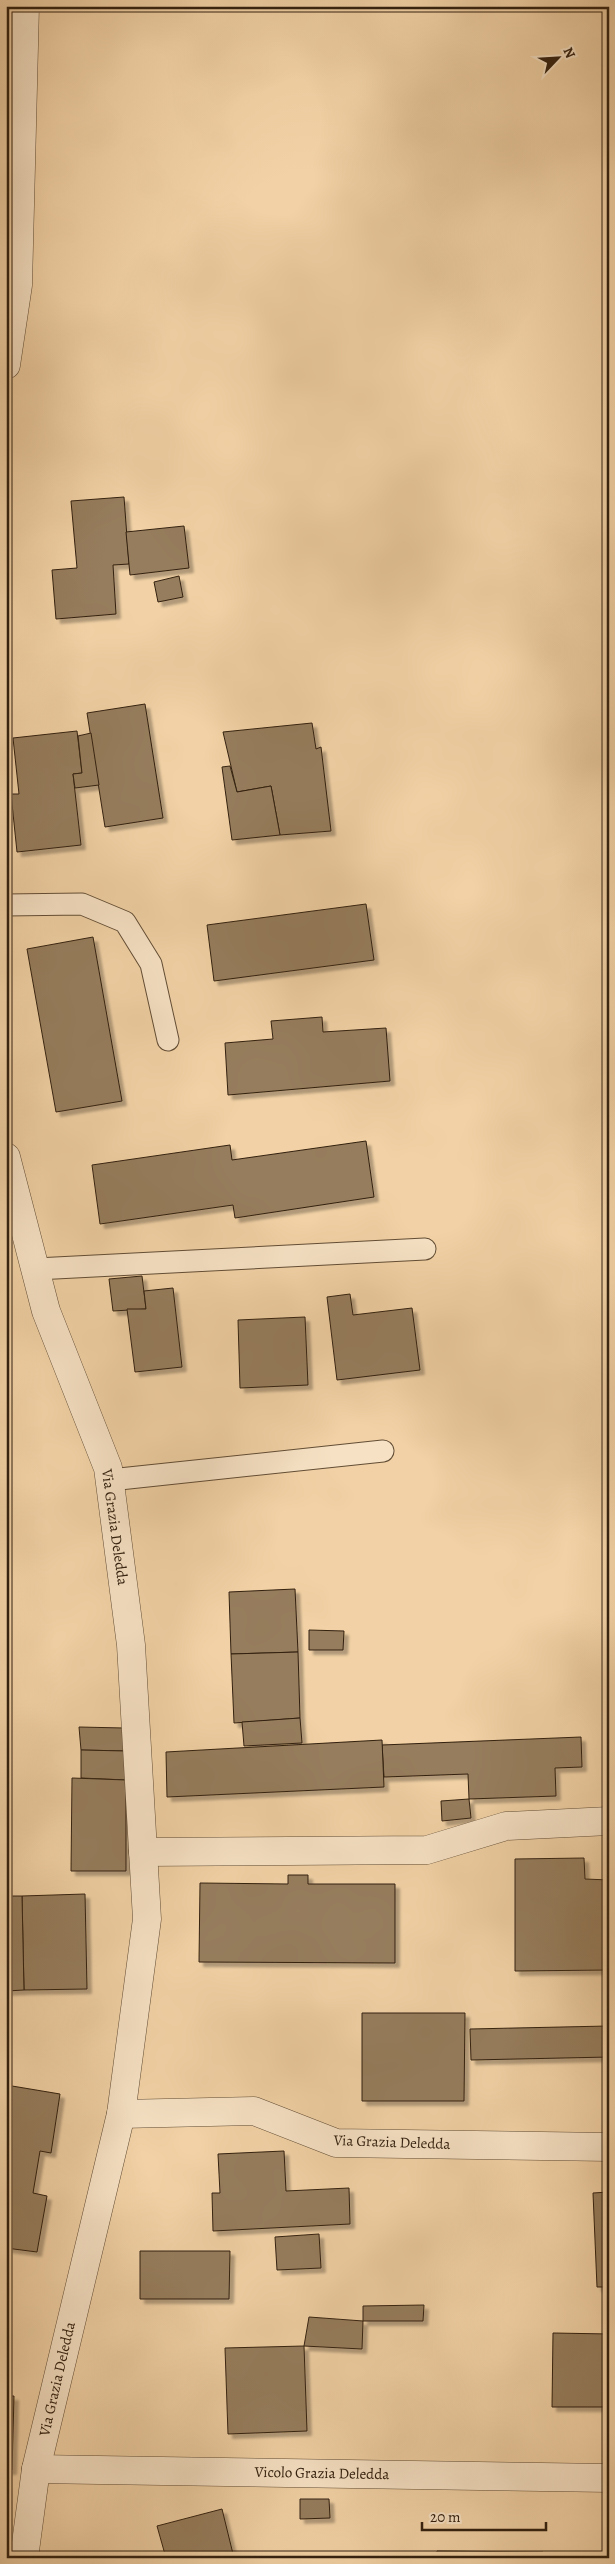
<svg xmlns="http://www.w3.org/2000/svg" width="615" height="2564" viewBox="0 0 615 2564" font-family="Alegreya,serif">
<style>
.building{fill:#967d5d;stroke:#332110;filter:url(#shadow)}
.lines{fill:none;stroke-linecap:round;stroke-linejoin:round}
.lane-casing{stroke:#624d35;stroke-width:23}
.street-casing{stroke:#624d35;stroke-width:29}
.lane{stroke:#f6e1c4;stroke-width:21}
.street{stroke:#f6e1c4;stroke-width:28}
.labels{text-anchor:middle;stroke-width:4;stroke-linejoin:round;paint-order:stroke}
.street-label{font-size:15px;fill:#332110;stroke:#f6e1c4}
</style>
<defs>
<filter id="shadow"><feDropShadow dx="4.5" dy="4.5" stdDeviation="1" flood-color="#0004"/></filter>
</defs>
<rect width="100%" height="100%" fill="#f1d1a5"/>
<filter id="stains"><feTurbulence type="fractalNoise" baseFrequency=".004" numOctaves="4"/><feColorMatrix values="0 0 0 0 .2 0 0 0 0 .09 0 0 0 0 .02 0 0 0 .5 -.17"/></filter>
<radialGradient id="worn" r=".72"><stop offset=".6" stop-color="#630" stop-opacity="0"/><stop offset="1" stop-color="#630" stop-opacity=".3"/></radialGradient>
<g class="building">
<polygon points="124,497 129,564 113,565 116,614 56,619 52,570 77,568 71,501"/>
<polygon points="184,526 189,568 130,575 126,532"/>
<polygon points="179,576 183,597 158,602 154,582"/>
<polygon points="145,704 163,818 105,827 87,713"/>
<polygon points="312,723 316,749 321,747 331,831 280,835 271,786 237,792 223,732"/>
<polygon points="77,731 82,773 73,774 81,845 17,852 11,794 19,794 13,738"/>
<polygon points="91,733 99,785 75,788 73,774 82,773 78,736"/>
<polygon points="230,766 237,792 271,786 280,835 232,840 222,767"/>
<polygon points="366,904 374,960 214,981 207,925"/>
<polygon points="93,937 122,1101 56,1112 27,949"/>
<polygon points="322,1017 323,1032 386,1028 390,1081 228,1095 225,1043 273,1039 271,1021"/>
<polygon points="366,1141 374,1197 235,1218 233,1205 100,1224 92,1165 230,1145 232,1160"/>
<polygon points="142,1276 146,1309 113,1311 109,1279"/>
<polygon points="173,1288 182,1367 135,1372 127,1309 146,1309 144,1291"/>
<polygon points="350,1294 353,1315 412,1308 420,1370 337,1380 327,1297"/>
<polygon points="305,1317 308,1385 240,1388 238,1320"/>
<polygon points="295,1589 298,1652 231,1654 229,1592"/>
<polygon points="309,1630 344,1631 343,1650 309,1650"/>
<polygon points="298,1652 300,1718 234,1723 231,1654"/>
<polygon points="300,1718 302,1743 244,1746 242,1722"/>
<polygon points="79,1727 124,1728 126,1751 81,1750"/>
<polygon points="581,1737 582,1767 555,1768 556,1796 469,1799 468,1774 384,1777 382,1745"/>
<polygon points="382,1740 384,1787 167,1797 166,1752"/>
<polygon points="81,1750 126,1751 126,1780 81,1778"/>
<polygon points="72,1778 126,1780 126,1871 71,1871"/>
<polygon points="469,1799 471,1818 442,1821 441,1801"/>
<polygon points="584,1858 585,1879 609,1880 609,1970 515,1971 515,1859"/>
<polygon points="288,1875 308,1875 308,1884 395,1884 395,1963 199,1962 200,1883 288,1884"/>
<polygon points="85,1894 87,1989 24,1990 22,1896"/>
<polygon points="6,1896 22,1896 24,1990 6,1991"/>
<polygon points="362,2013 465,2013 464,2101 362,2101"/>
<polygon points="608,2026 609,2057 471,2060 470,2029"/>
<polygon points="6,2085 60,2094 51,2153 40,2151 33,2193 47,2196 37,2252 6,2248"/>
<polygon points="284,2151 286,2191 349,2188 350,2224 213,2231 212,2193 220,2193 218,2154"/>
<polygon points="609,2192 609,2287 597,2287 593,2193"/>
<polygon points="319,2234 321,2268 277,2270 275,2237"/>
<polygon points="140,2251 230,2251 229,2299 140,2299"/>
<polygon points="424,2305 423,2321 363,2321 363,2306"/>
<polygon points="309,2317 363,2321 362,2349 304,2346"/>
<polygon points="553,2333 609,2334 609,2407 552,2407"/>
<polygon points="304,2346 307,2431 228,2434 225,2348"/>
<polygon points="6,2396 14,2396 12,2470 6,2470"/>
<polygon points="300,2499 329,2499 330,2518 300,2519"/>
<polygon points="222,2509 234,2558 166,2558 157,2526"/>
<polygon points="437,2551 543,2552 543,2558 436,2558"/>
</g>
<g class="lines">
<g class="lane-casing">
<g id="lane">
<polyline points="6,905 82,904 125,922 151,964 168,1040"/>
<polyline points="36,1269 425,1249"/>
<polyline points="110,1480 383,1451"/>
</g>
</g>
<g class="street-casing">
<g id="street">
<polyline points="6,365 18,285 25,6"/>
<polyline points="6,1157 46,1311 108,1468 131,1645 147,1919 121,2114 36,2469 24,2558"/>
<polyline points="143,1852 427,1850 506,1826 609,1821"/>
<polyline points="121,2114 254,2111 336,2143 609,2147"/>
<polyline points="36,2469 609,2478"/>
</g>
</g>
<use href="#lane" class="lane"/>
<use href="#street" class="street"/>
</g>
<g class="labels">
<g class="street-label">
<text transform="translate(115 1527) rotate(82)" y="5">Via Grazia Deledda</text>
<text transform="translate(392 2142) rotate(2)" y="5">Via Grazia Deledda</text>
<text transform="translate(57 2379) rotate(-77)" y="5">Via Grazia Deledda</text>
<text transform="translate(322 2473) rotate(1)" y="5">Vicolo Grazia Deledda</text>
</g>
</g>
<rect width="615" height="2564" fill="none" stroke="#f1d1a5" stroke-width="25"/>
<rect x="8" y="8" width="600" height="2549" fill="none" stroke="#332110" stroke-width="2.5"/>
<rect x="12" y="12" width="590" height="2539" fill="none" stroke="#332110"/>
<g transform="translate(558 58) rotate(65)" stroke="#f6e1c4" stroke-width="4" paint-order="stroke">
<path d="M0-4L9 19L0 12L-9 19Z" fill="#332110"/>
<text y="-8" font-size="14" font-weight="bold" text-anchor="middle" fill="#332110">N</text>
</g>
<path d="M422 2522v8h124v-8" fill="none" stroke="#332110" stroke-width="2.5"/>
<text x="430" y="2522" font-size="15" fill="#332110" stroke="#f6e1c4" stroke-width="4" paint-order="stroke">20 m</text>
<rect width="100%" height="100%" filter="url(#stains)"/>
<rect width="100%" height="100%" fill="url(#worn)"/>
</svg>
